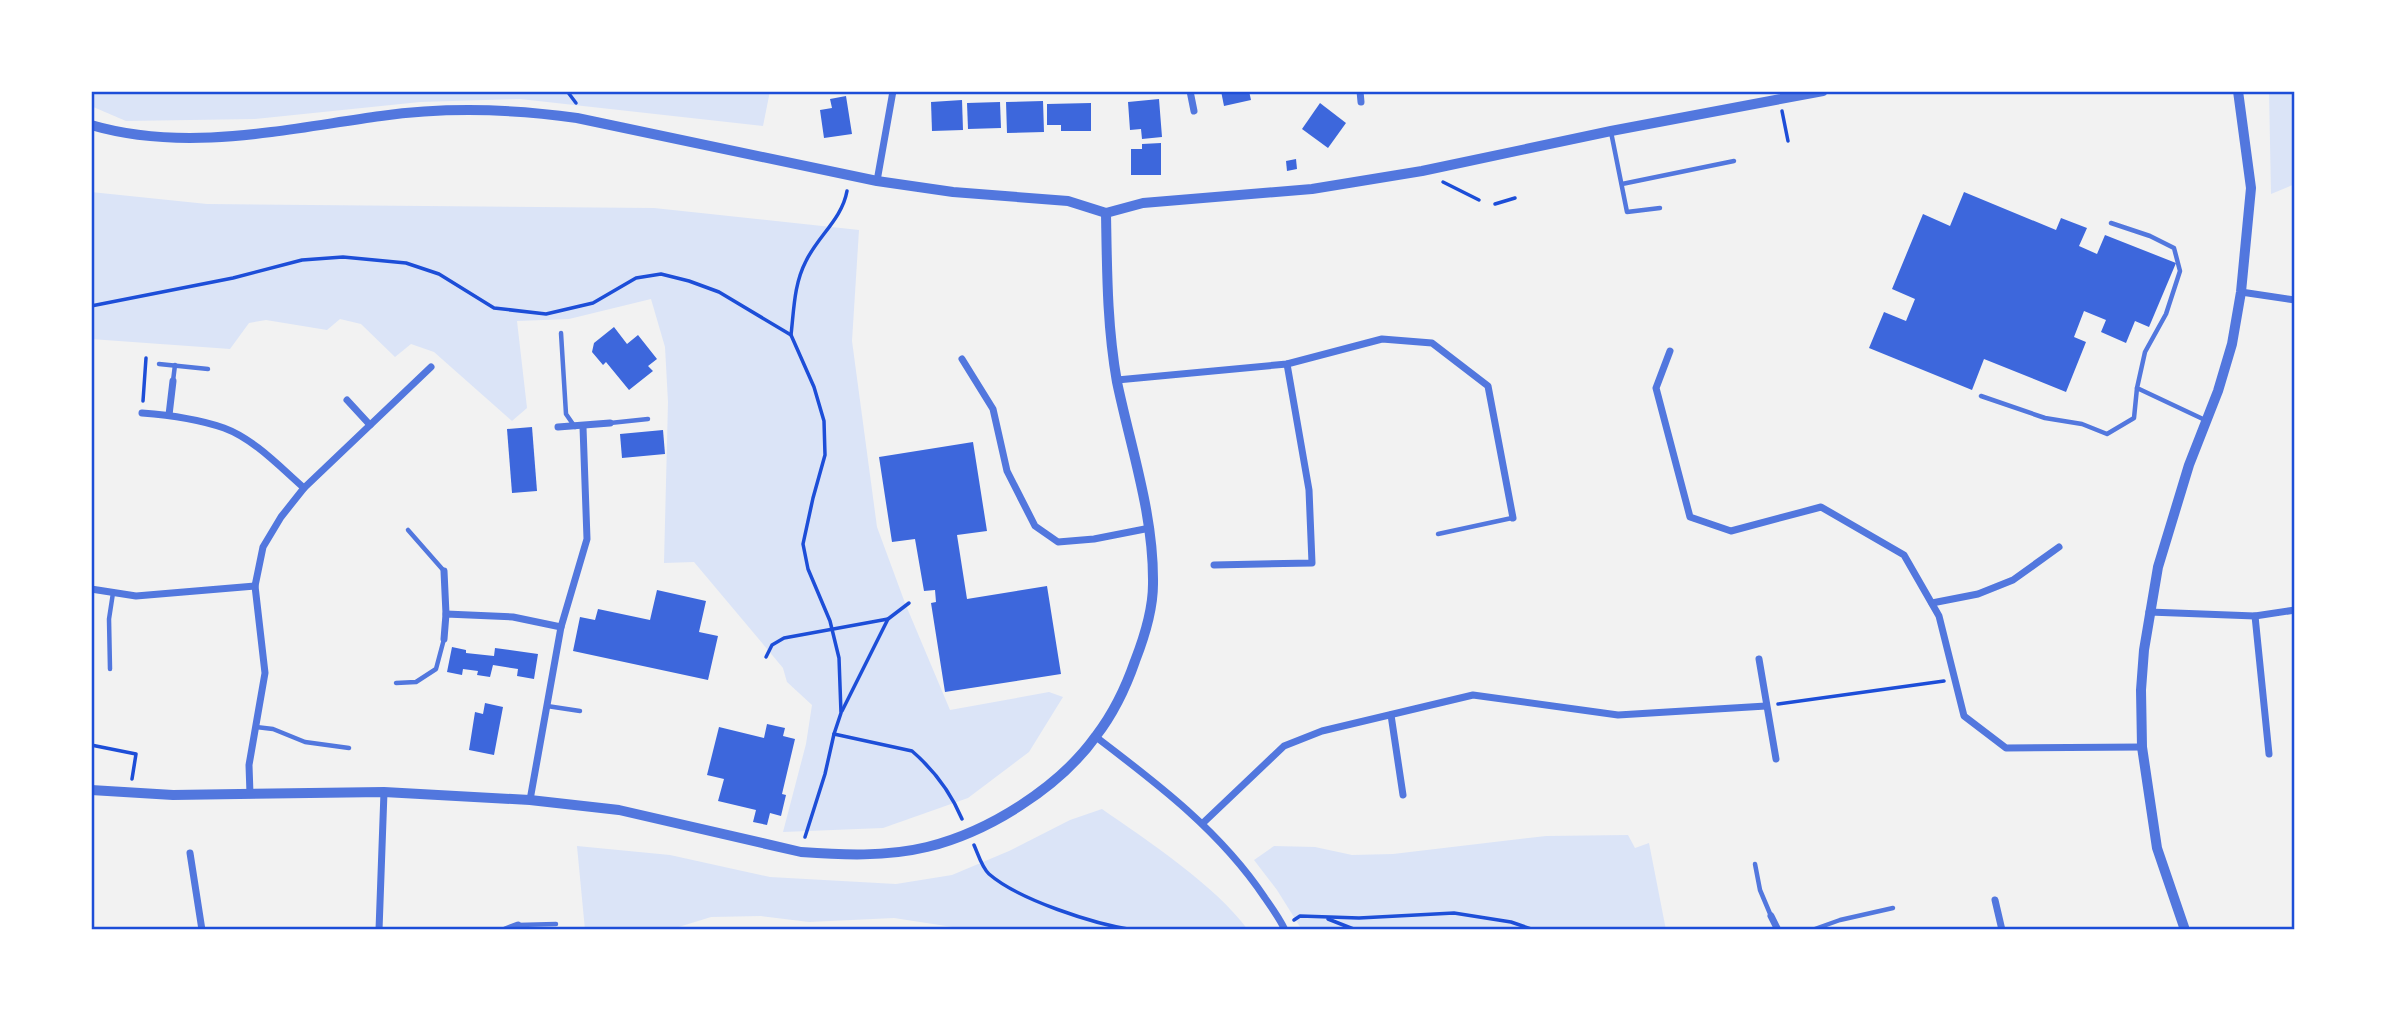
<svg xmlns="http://www.w3.org/2000/svg" width="2386" height="1021" viewBox="0 0 2386 1021" font-family="Poppins,sans-serif">
<style>
.green{fill:#dbe4f7}
.building{fill:#3d67dc}
.lines{fill:none;stroke-linecap:round;stroke-linejoin:round}
.path{stroke:#1d4ed8;stroke-width:3.5}
.service{stroke:#5277de;stroke-width:4.5}
.minor{stroke:#5277de;stroke-width:7}
.tertiary{stroke:#5277de;stroke-width:10}
.neatline{fill:none;stroke:#1d4ed8;stroke-width:2.5}
</style>
<rect width="100%" height="100%" fill="#f2f2f2"/>
<g class="green">
<polygon points="91,91 770,91 763,126 520,99 420,102 255,119 126,121 91,106"/>
<polygon points="2269,91 2295,91 2295,184 2271,194"/>
<polygon points="91,192 207,204 654,208 859,230 852,341 877,527 905,603 950,710 1049,692 1063,697 1029,752 968,798 883,828 783,832 806,744 812,705 787,682 783,668 694,562 664,563 668,402 665,347 651,299 569,319 517,321 527,408 512,421 434,352 411,344 395,357 361,324 340,319 327,330 266,320 249,323 230,349 91,339"/>
<path d="M 1102,809 C 1148,841 1215,885 1248,930 L 972,930 L 894,918 L 809,922 L 761,916 L 711,917 L 669,930 L 585,930 L 577,846 L 670,855 L 770,877 L 896,884 L 952,875 L 1009,851 L 1070,820 Z"/>
<polygon points="1628,835 1635,848 1649,843 1666,930 1302,930 1277,890 1254,860 1274,846 1315,847 1352,855 1393,854 1546,836"/>
</g>
<g class="building">
<polygon points="1221,91 1249,91 1251,100 1224,106"/>
<polygon points="846,96 852,134 824,138 820,110 832,108 830,99"/>
<polygon points="1159,99 1162,137 1142,139 1141,129 1130,130 1128,102"/>
<polygon points="962,100 963,130 932,131 931,102"/>
<polygon points="1043,101 1044,132 1007,133 1006,102"/>
<polygon points="1000,102 1001,128 968,129 967,103"/>
<polygon points="1091,103 1091,131 1061,131 1061,125 1047,125 1047,104"/>
<polygon points="1320,103 1346,123 1328,148 1302,129"/>
<polygon points="1161,143 1161,175 1131,175 1131,149 1142,149 1142,144"/>
<polygon points="1296,159 1297,169 1287,171 1286,161"/>
<polygon points="1964,192 2056,230 2061,218 2087,228 2079,246 2097,254 2105,235 2176,263 2149,327 2135,321 2126,343 2101,332 2106,320 2084,311 2074,337 2086,342 2066,392 1984,359 1972,390 1869,348 1884,312 1906,321 1915,299 1892,289 1923,214 1950,226"/>
<polygon points="614,327 627,344 638,335 657,359 648,366 653,371 629,390 606,362 603,365 592,352 594,343"/>
<polygon points="532,427 537,491 512,493 507,429"/>
<polygon points="663,430 665,454 622,458 620,434"/>
<polygon points="973,442 987,531 957,535 967,599 1047,586 1061,674 945,692 931,603 936,602 935,590 924,591 915,539 892,542 879,457"/>
<polygon points="657,590 706,601 699,632 718,636 708,680 573,651 580,617 595,620 598,609 650,620"/>
<polygon points="452,647 466,650 466,653 494,656 495,648 538,654 534,679 517,676 518,669 493,665 490,677 477,675 478,671 463,669 462,675 447,672"/>
<polygon points="485,703 503,707 494,755 469,750 475,712 483,714"/>
<polygon points="767,724 785,728 783,736 795,739 782,794 786,795 781,816 770,813 767,825 753,822 756,810 718,801 724,779 707,775 719,727 764,738"/>
</g>
<g class="lines">
<g class="path">
<polyline points="567,91 576,103"/>
<polyline points="1782,111 1788,141"/>
<polyline points="1443,182 1479,200"/>
<polyline points="1495,204 1515,198"/>
<path d="M 91,306 L 233,278 L 302,260 L 343,257 L 406,263 L 439,274 L 494,308 L 546,314 L 593,303 L 636,278 L 661,274 L 689,281 L 719,292 L 791,335 L 814,387 L 824,421 L 825,455 L 813,498 L 803,544 L 808,569 L 830,621 L 839,658 L 841,713 L 834,734 L 912,751 C 934,770 951,793 962,819"/>
<path d="M 791,335 C 794,309 794,284 806,261 C 818,236 842,219 847,191"/>
<polyline points="143,401 146,358"/>
<polyline points="766,657 772,645 784,638 888,619"/>
<polyline points="1778,704 1944,681"/>
<polyline points="842,711 888,619 909,603"/>
<polyline points="91,745 136,754 132,779"/>
<polyline points="805,837 825,774 834,734"/>
<path d="M 974,845 C 978,854 982,868 989,874 C 1019,900 1094,924 1133,930"/>
<polyline points="1328,919 1356,930"/>
<polyline points="1294,920 1300,916 1359,918 1454,913 1511,922 1534,930"/>
</g>
<g class="service">
<polyline points="1611,132 1627,212 1660,208"/>
<polyline points="1622,184 1734,161"/>
<polyline points="2111,223 2150,236 2174,248 2180,271 2166,314 2145,352 2137,388 2205,420"/>
<polyline points="561,333 566,414 575,427"/>
<polyline points="159,364 208,369"/>
<polyline points="173,381 175,365"/>
<polyline points="1981,396 2045,418 2082,424 2107,434 2134,418 2137,388"/>
<polyline points="610,423 648,419"/>
<polyline points="408,530 444,571"/>
<polyline points="1438,534 1512,518"/>
<polyline points="110,669 109,619 113,593"/>
<polyline points="396,683 416,682 436,669 444,639"/>
<polyline points="547,706 580,711"/>
<polyline points="256,727 273,729 305,742 349,748"/>
<polyline points="1755,864 1760,890 1771,916"/>
<polyline points="518,925 556,924"/>
<polyline points="1812,930 1840,920 1893,908"/>
</g>
<g class="minor">
<polyline points="1190,91 1194,111"/>
<polyline points="1360,91 1361,102"/>
<polyline points="877,181 893,91"/>
<polyline points="2241,292 2295,300"/>
<polyline points="1670,351 1656,388 1690,517 1731,531 1821,507 1904,555 1939,616 1964,716 2006,748 2142,747"/>
<polyline points="962,359 993,409 1007,471 1035,526 1058,542 1094,539 1150,528"/>
<polyline points="1117,380 1287,364 1382,339 1432,343 1488,386 1513,518"/>
<polyline points="347,400 370,425"/>
<path d="M 142,413 C 169,415 198,419 224,428 C 254,439 280,467 304,488"/>
<polyline points="169,415 173,381"/>
<polyline points="558,427 610,423"/>
<polyline points="1214,565 1312,563 1309,490 1287,364"/>
<polyline points="444,571 446,614"/>
<polyline points="91,589 136,596 255,586"/>
<polyline points="1932,603 1978,594 2013,580 2059,547"/>
<polyline points="2149,612 2255,616 2295,610"/>
<polyline points="2255,616 2269,754"/>
<polyline points="444,639 446,614 513,617 561,627"/>
<polyline points="1759,659 1776,759"/>
<polyline points="1391,715 1403,795"/>
<path d="M 1096,737 C 1158,784 1221,832 1265,898 C 1272,908 1280,919 1285,930"/>
<polyline points="250,794 249,765 265,673 255,586 263,547 281,517 304,488 431,367"/>
<polyline points="530,800 561,627 587,539 583,427"/>
<polyline points="1203,823 1284,746 1322,731 1473,695 1618,715 1766,706"/>
<polyline points="190,853 202,930"/>
<polyline points="1995,900 2002,930"/>
<polyline points="1771,916 1778,930"/>
<polyline points="379,930 384,792"/>
<polyline points="505,930 518,925"/>
</g>
<g class="tertiary">
<path d="M 91,125 C 187,153 285,129 381,116 C 446,107 513,109 577,118 L 877,181 L 953,192 L 1068,201 L 1106,213 L 1143,203 L 1312,189 L 1422,171 L 1611,131 L 1823,91"/>
<path d="M 91,790 L 173,795 L 384,792 L 530,800 L 619,810 L 801,852 C 842,855 886,857 927,847 C 988,832 1059,788 1096,736 C 1113,714 1126,687 1135,661 C 1144,638 1153,610 1153,584 C 1154,515 1131,449 1117,382 C 1107,326 1107,270 1106,213"/>
<polyline points="2185,930 2157,848 2142,747 2141,690 2144,650 2158,567 2189,465 2218,391 2232,344 2241,292 2251,188 2238,91"/>
</g>
</g>
<rect width="2386" height="1021" fill="none" stroke="#ffffff" stroke-width="186"/>
<rect x="93" y="93" width="2200" height="835" class="neatline"/>
</svg>
